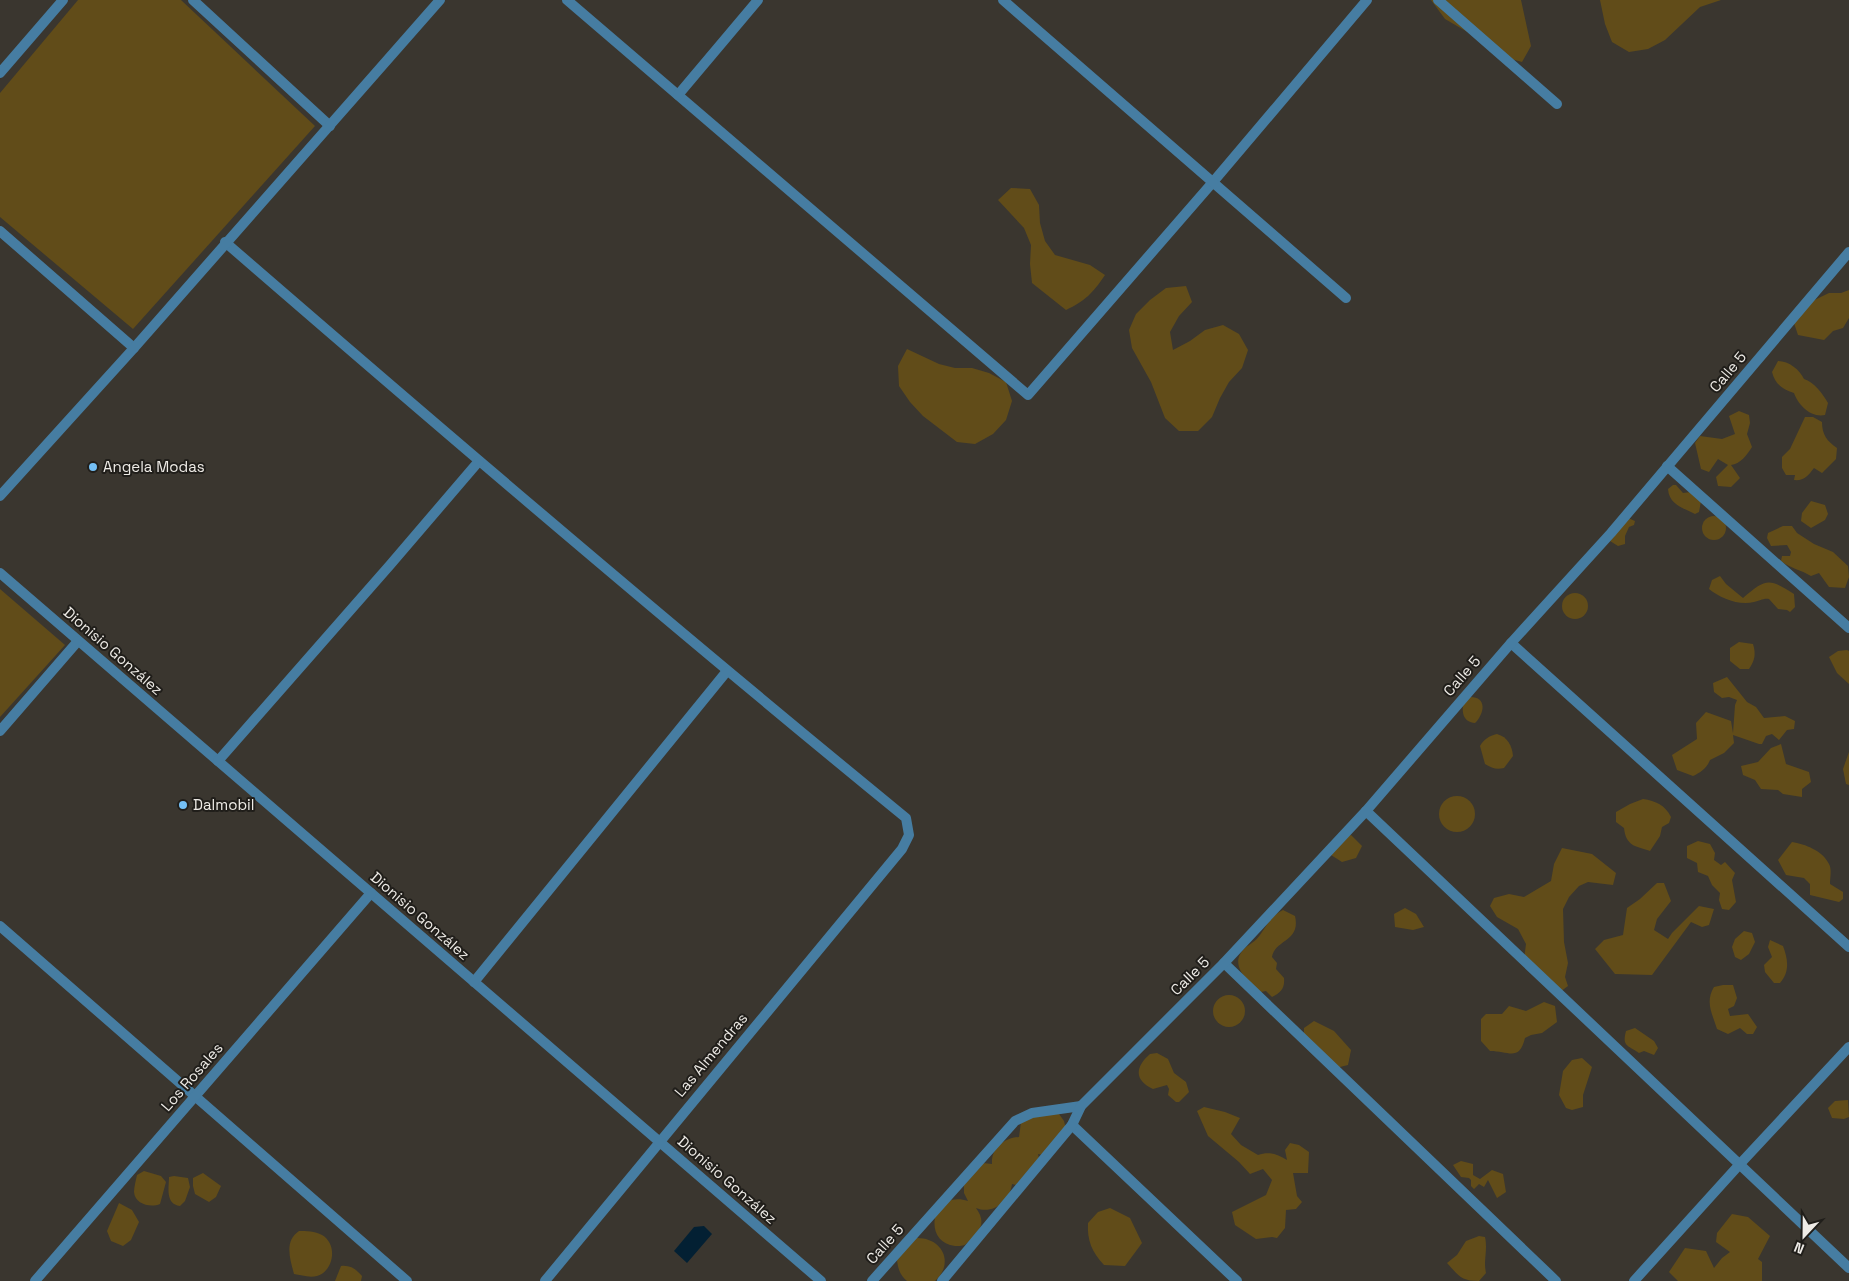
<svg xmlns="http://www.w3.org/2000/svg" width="1849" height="1281" viewBox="0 0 1849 1281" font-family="'Space Grotesk',sans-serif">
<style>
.green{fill:#614c19}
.water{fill:#032033}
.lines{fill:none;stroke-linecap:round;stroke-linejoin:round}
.minor{stroke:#467da2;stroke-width:10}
.poi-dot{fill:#74c0f6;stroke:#201e1a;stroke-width:2}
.labels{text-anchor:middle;stroke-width:4;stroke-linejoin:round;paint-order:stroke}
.street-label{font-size:15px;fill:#eeebe6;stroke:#201e1a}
.poi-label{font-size:15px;fill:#eeebe6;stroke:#201e1a;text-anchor:start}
</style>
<rect width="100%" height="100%" fill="#3a362f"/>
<g class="green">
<polygon points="78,0 181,0 315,126 133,329 0,217 0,93"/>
<polygon points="1431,0 1521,0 1531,46 1522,62 1504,57 1488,44 1445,19"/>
<polygon points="1600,0 1721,0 1700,7 1665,40 1648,49 1629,52 1612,42 1605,24"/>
<path d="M 1011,188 L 1030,189 L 1039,205 L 1040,223 L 1045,241 L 1055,255 L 1090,265 L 1105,275 C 1093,293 1085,301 1066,310 L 1032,283 L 1030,264 L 1031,245 L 1024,228 L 998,200 Z"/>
<polygon points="1186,286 1192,302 1179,316 1170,332 1173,350 1190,341 1205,330 1223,325 1239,334 1248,350 1242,368 1229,382 1220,398 1212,417 1198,431 1179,431 1165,418 1151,382 1132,348 1129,330 1136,314 1150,300 1166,288"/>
<polygon points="1849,290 1849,318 1843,328 1833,331 1824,340 1798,335 1793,320 1800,307 1829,293 1841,293"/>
<polygon points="907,349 939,364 955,368 972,368 989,373 1006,382 1012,401 1006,420 993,434 975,444 957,442 923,416 910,402 899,386 898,366"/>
<path d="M 1778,361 C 1789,361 1800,370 1804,379 C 1814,382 1823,394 1828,403 L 1825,415 C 1811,418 1798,405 1794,393 C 1782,389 1775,384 1772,372 Z"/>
<path d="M 1739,411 L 1749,415 L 1750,423 L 1747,434 L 1752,447 C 1747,455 1740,464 1731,465 L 1740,478 L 1731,487 L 1718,486 L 1716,477 L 1728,465 L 1718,459 L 1709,472 L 1701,469 L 1695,443 L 1700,436 L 1722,439 L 1735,434 L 1729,416 Z"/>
<path d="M 1805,417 L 1813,417 L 1822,422 C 1822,435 1827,441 1837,448 L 1836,459 L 1822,473 L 1814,468 C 1808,476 1804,481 1794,480 L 1795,475 L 1786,475 L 1782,468 L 1782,457 L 1790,449 Z"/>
<path d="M 1673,485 L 1676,485 L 1683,493 L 1691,492 L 1701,501 L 1699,512 L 1695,514 C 1684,508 1669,505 1668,489 Z"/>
<polygon points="1811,501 1825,505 1828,514 1825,520 1811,528 1801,521 1802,513"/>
<circle cx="1714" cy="528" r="12"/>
<polygon points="1628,518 1635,521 1634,525 1629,527 1625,536 1625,544 1618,546 1610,541"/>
<path d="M 1783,526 L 1792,526 L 1797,533 L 1814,544 L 1833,552 L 1848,566 L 1849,577 L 1845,588 L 1829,587 L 1819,573 L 1811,576 C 1801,570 1790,568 1781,561 L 1782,556 L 1790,556 L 1791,552 L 1787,545 L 1771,546 L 1767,538 L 1768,533 Z"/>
<path d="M 1720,576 L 1726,584 L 1743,598 C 1766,578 1769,578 1794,594 L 1795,607 L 1790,612 L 1787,610 L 1778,609 L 1769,599 C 1763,598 1760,601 1754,602 C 1739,606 1720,598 1709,589 L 1712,580 Z"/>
<polygon points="0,589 65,645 0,717"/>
<circle cx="1575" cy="606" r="13"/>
<path d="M 1739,642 L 1753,644 C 1756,654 1755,660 1749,669 L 1740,669 L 1730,661 L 1730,648 Z"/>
<polygon points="1847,650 1849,651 1849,684 1837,673 1829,657 1838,651"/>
<path d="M 1727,677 L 1747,702 L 1756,707 L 1764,718 L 1785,716 L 1795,721 L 1794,729 L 1787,730 L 1779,740 L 1772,734 L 1766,736 L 1762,744 L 1759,744 L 1733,735 L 1734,743 L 1724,753 L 1710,760 C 1707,768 1700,773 1693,776 L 1677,770 L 1672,755 L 1697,739 L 1696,723 L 1706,712 L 1731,721 L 1733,733 L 1735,705 L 1737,700 L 1729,697 L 1722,698 L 1714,692 L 1713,683 Z"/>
<path d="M 1469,697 C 1487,696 1485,713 1475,723 C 1463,722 1461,712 1464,702 Z"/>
<path d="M 1497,734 C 1508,737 1512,746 1513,756 L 1504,768 C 1496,770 1492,768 1485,764 L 1480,746 C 1484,739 1489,736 1497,734 Z"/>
<polygon points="1781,744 1786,764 1809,772 1811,782 1802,789 1802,797 1783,794 1778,790 1761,789 1755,780 1743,775 1741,766 1758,762 1771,748"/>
<polygon points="1849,752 1849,785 1846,784 1843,769"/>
<circle cx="1457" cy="814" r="18"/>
<path d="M 1643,799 C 1656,801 1665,805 1671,817 L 1669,823 L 1662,827 L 1660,836 L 1650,851 C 1635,846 1626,846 1624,828 L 1616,822 L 1616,812 L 1630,804 Z"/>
<polygon points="1351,835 1362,846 1356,858 1342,862 1331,855 1328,844"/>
<polygon points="1698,841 1710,844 1715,853 1714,860 1721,865 1725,862 1735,873 1732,880 1736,902 1729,910 1722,909 1719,900 1720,893 1712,885 1708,876 1698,872 1697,863 1687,858 1687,846"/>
<path d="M 1792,842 C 1805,844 1823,851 1829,864 C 1832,869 1830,878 1830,884 L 1843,892 L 1843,899 L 1839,902 L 1810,895 L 1810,884 L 1804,878 L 1786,875 L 1778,860 Z"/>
<polygon points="1562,848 1592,854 1616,873 1613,885 1588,882 1579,886 1569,897 1563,909 1564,942 1568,963 1565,977 1568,986 1560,992 1524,959 1526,944 1518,929 1497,917 1490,906 1494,898 1509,894 1524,897 1551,881 1554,864"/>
<polygon points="1657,883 1664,883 1671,901 1657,919 1654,930 1668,939 1672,933 1699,906 1714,909 1709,925 1702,927 1691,922 1652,975 1615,974 1595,949 1604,940 1623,935 1627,908 1640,899"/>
<polygon points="1405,908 1416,914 1424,927 1413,930 1395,927 1394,914"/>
<path d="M 1283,910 L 1295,916 C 1301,942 1275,939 1272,957 L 1277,963 L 1276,969 L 1284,978 C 1285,988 1281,993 1272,997 L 1266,991 L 1261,992 C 1249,982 1227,965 1245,948 C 1250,944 1256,941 1260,935 C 1267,925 1271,916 1283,910 Z"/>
<polygon points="1744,931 1752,933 1755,942 1749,954 1741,960 1735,957 1732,947 1735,939"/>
<path d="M 1770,940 L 1783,946 C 1788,959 1790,972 1780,983 L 1774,983 L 1765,972 L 1764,965 L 1772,957 L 1768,947 Z"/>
<path d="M 1723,985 L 1733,985 L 1737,998 L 1734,1006 L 1728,1009 L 1730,1016 L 1748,1014 L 1757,1027 L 1753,1034 L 1747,1034 L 1740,1028 L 1728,1034 L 1717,1029 C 1712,1013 1705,1002 1714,987 Z"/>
<circle cx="1229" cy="1011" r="16"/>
<path d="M 1544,1002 L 1555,1006 L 1557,1022 L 1542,1033 L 1531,1035 L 1525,1038 C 1519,1062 1509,1051 1490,1051 L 1481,1041 L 1481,1019 L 1486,1014 L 1502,1014 L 1509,1006 L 1526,1011 Z"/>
<polygon points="1314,1021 1334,1031 1351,1050 1348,1065 1336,1068 1304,1041 1304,1028"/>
<path d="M 1635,1028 L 1654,1041 L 1658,1048 L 1654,1055 L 1644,1051 L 1639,1053 C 1627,1045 1622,1046 1626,1031 Z"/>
<path d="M 1157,1053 L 1168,1059 L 1174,1073 L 1186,1082 L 1189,1092 L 1179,1102 L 1176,1102 L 1168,1095 L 1169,1089 L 1167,1085 L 1153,1089 C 1134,1080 1135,1067 1150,1054 Z"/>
<polygon points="1582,1058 1592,1067 1583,1095 1583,1107 1572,1110 1566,1108 1559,1095 1563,1071 1572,1060"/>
<polygon points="1848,1100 1849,1117 1844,1119 1832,1118 1828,1108 1835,1101"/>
<path d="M 1204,1107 L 1225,1112 L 1240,1118 L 1231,1134 L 1241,1145 L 1258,1155 C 1269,1151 1277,1154 1287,1160 L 1285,1150 L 1290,1143 L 1299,1145 L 1309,1152 L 1308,1173 L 1293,1173 L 1297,1196 L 1302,1202 L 1296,1209 L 1286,1210 L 1285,1228 L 1277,1238 L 1272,1237 L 1256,1239 L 1235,1225 L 1232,1212 L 1266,1195 L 1272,1180 L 1263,1169 L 1250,1174 L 1239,1162 L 1208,1136 L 1197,1111 Z"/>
<path d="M 1059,1114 L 1064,1121 L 1066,1129 L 1043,1155 L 1038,1154 L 1039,1158 L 1016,1185 L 1012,1184 C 1010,1201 993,1215 976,1208 C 982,1216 984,1225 977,1232 C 974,1236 970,1241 966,1244 C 964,1246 959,1246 955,1246 C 921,1242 932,1189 968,1201 L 964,1193 L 964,1185 L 983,1163 L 992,1164 C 991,1148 1004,1138 1019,1137 L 1021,1122 L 1025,1115 Z"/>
<polygon points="1461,1161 1473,1164 1473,1175 1480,1179 1492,1170 1503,1174 1506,1192 1497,1198 1488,1180 1484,1187 1479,1184 1474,1189 1471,1186 1471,1180 1469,1178 1461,1177 1453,1165"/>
<path d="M 144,1171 L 161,1176 L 166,1182 L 160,1204 C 150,1208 135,1204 134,1192 C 134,1187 136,1180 137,1175 Z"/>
<polygon points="203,1173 221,1186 216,1197 209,1202 195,1194 193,1186 193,1178"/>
<path d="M 174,1176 L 188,1178 L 190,1187 L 185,1201 L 180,1206 C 165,1204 169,1187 169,1177 Z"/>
<polygon points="119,1203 132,1210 139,1222 131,1240 123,1246 111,1241 107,1231"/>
<path d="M 1110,1208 L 1130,1218 L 1142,1243 L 1125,1266 L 1104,1265 C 1092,1252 1087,1241 1088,1223 L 1098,1212 Z"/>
<polygon points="1732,1214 1748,1217 1770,1236 1758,1259 1762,1262 1762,1281 1678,1281 1669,1272 1685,1248 1706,1251 1714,1268 1722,1258 1730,1252 1716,1242 1717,1233"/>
<path d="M 299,1231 C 306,1231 315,1231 322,1235 C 338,1244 334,1271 317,1276 C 309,1278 301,1275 294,1274 C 290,1259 284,1241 299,1231 Z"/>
<path d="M 1479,1236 L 1485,1237 C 1488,1251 1483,1260 1486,1273 L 1479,1281 C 1461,1281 1459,1276 1447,1263 L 1457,1255 L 1466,1241 Z"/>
<path d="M 916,1238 C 942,1237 955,1263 935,1281 L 907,1281 C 900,1275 898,1269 897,1260 Z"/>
<path d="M 341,1266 C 350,1265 356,1269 362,1276 L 361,1281 L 335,1281 Z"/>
</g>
<polygon class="water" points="704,1226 712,1234 687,1263 674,1251 694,1227"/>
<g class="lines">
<g class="minor">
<polyline points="193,0 330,126"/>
<polyline points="567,0 1028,395 1213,182 1367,0"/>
<polyline points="1003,0 1346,298"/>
<polyline points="1438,0 1557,104"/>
<polyline points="0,73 63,0"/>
<polyline points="678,95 758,0"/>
<polyline points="0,231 134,348"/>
<path d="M 225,242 C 450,437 676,630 906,818 L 909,835 L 902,849 L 545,1281"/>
<polyline points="1667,466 1849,628"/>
<polyline points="0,496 134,348 440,0"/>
<polyline points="0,573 821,1281"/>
<polyline points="1511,643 1849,947"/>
<polyline points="0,731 78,641"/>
<polyline points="218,761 390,565 479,461"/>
<polyline points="1366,811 1849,1268"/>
<polyline points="0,926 407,1281"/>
<polyline points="1224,963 1556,1281"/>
<polyline points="474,982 727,671"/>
<polyline points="1072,1125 1237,1281"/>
<polyline points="35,1281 371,893"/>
<polyline points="872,1281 1015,1121 1032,1113 1081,1106"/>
<polyline points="942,1281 1072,1125 1081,1106 1224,963 1366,811 1511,643 1611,533 1849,252"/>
<polyline points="1634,1281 1739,1165 1849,1047"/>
</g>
</g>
<g class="poi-dot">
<circle cx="93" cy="467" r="5"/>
<circle cx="183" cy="805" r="5"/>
</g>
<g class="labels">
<g class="street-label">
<text transform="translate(1728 372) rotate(-50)" y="5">Calle 5</text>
<text transform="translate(113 651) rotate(41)" y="5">Dionisio González</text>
<text transform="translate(1462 676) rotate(-49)" y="5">Calle 5</text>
<text transform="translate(420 916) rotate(41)" y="5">Dionisio González</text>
<text transform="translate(1190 976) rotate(-45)" y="5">Calle 5</text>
<text transform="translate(711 1055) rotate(-50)" y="5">Las Almendras</text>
<text transform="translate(192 1077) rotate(-49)" y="5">Los Rosales</text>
<text transform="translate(727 1180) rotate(41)" y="5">Dionisio González</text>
<text transform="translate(885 1244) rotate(-48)" y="5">Calle 5</text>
</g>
<g class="poi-label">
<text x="103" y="472">Angela Modas</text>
<text x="193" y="810">Dalmobil</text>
</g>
</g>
<g transform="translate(1804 1236) rotate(202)" stroke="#201e1a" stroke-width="4" paint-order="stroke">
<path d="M0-4L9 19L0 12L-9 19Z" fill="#eeebe6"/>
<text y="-8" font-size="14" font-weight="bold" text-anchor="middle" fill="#eeebe6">N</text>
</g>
</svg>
